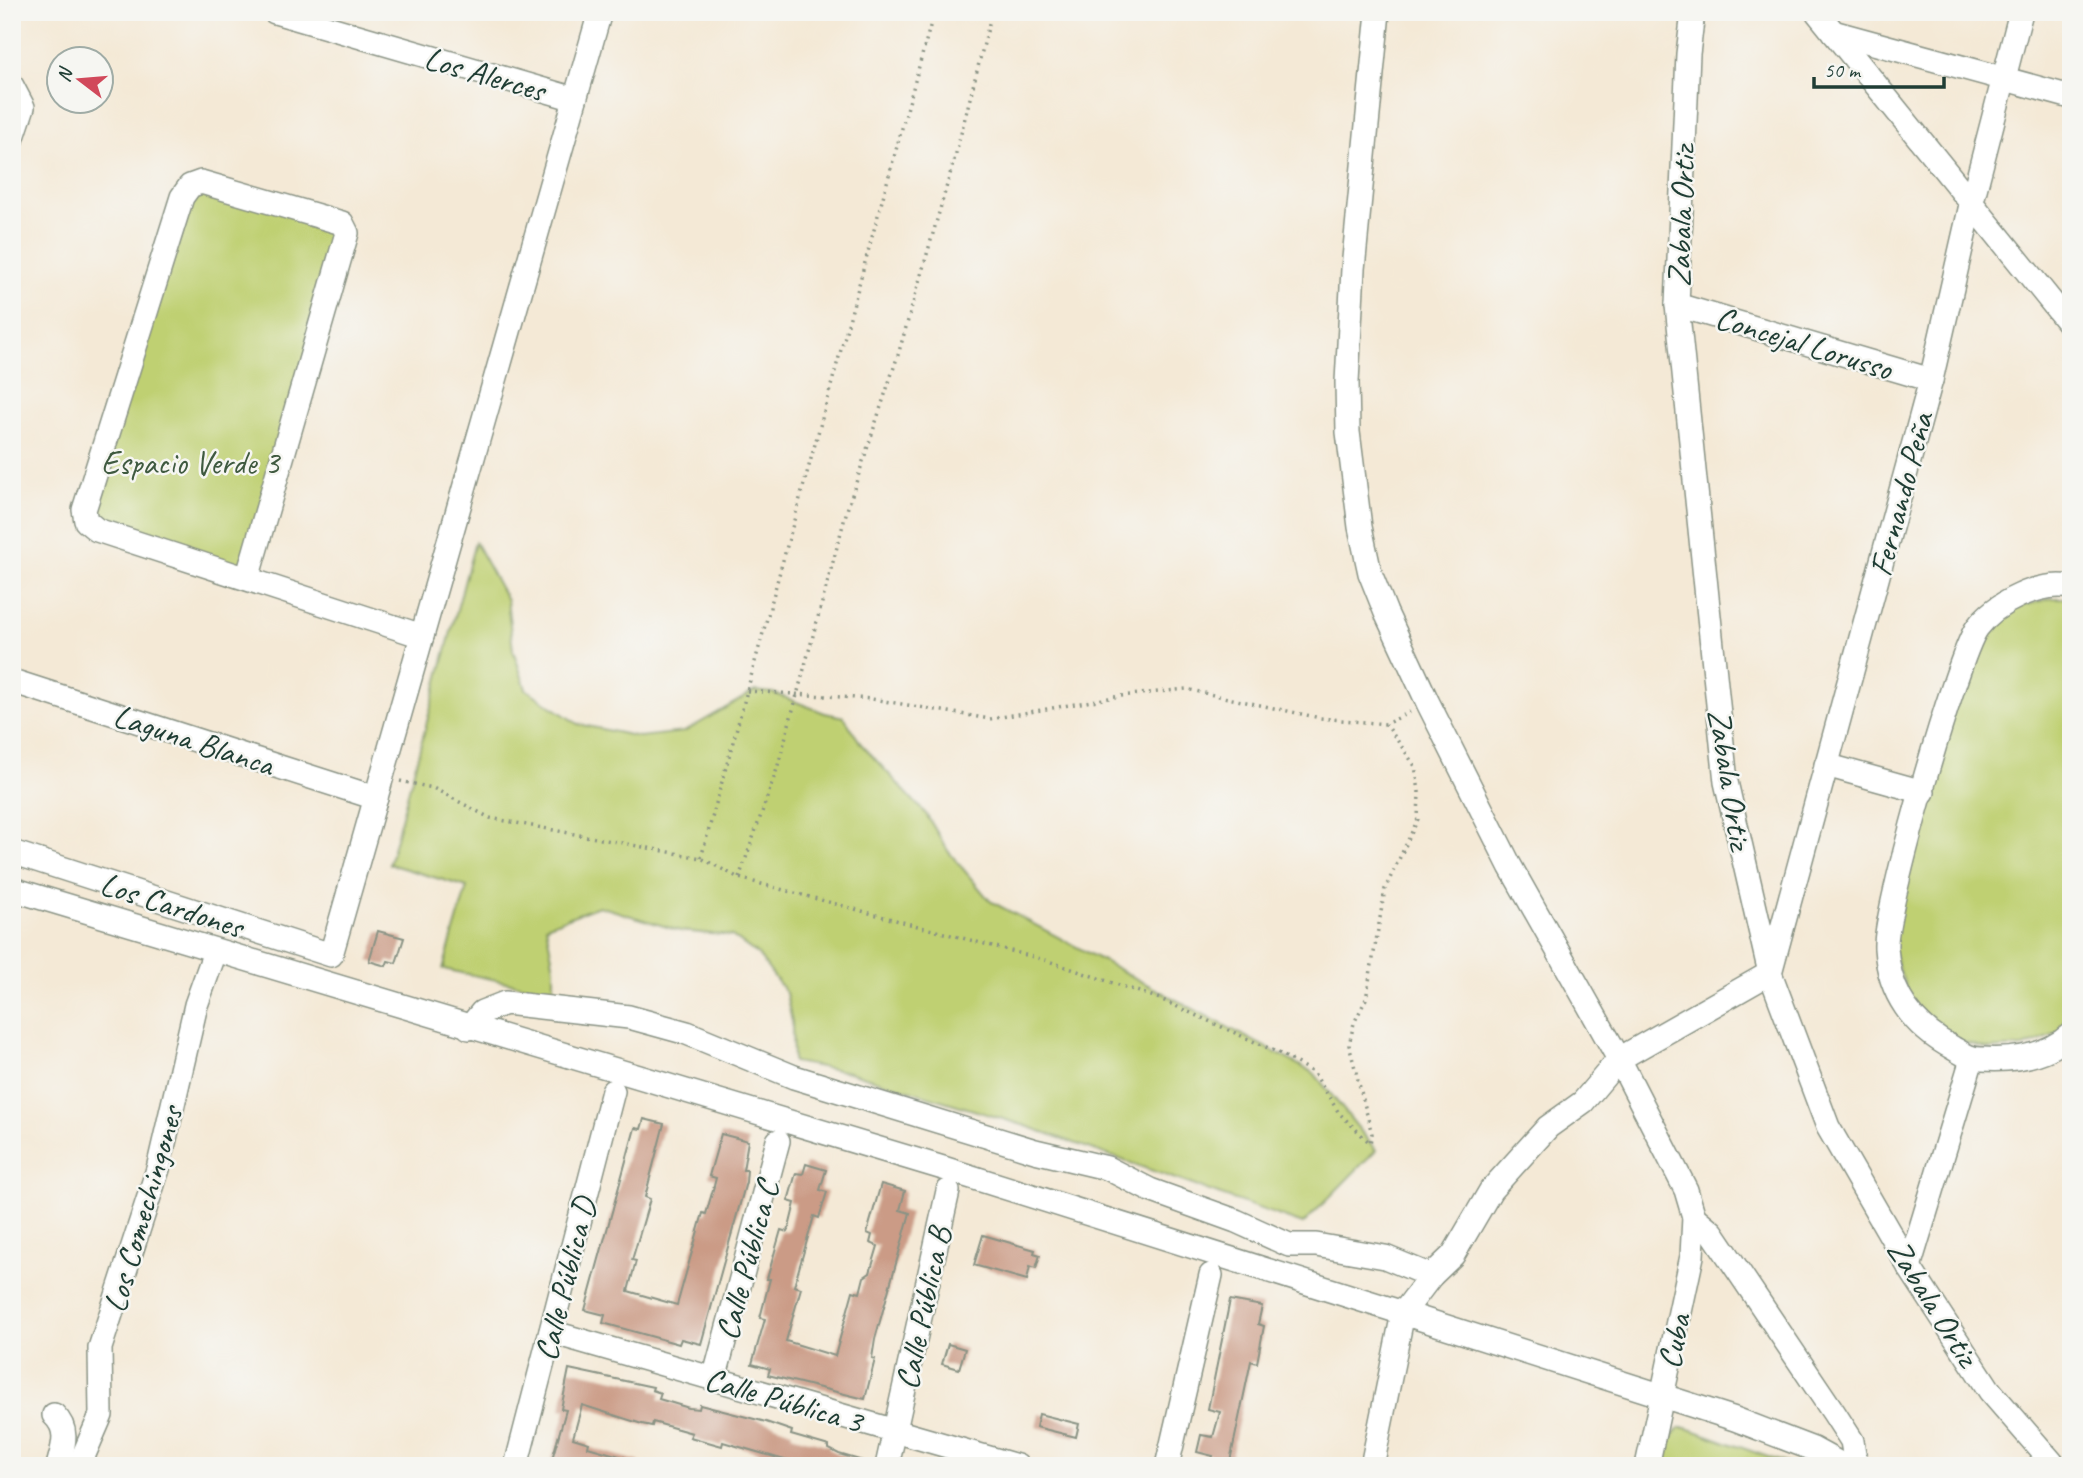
<svg xmlns="http://www.w3.org/2000/svg" width="2083" height="1478" viewBox="0 0 2083 1478" font-family="Caveat,sans-serif">
<style>
.green{fill:#bfd072;stroke:#6f8653;stroke-width:2}
.building{fill:#cb9b86}
.lines{fill:none;stroke-linecap:round;stroke-linejoin:round}
.minor-casing{stroke:#8a9385;stroke-width:26}
.path{stroke:#8a9385;stroke-width:3.5;stroke-dasharray:2 5;stroke-linecap:butt}
.minor{stroke:#fff;stroke-width:23}
.labels{text-anchor:middle;stroke-width:5;stroke-linejoin:round;paint-order:stroke}
.street-label{font-size:33px;fill:#1f3d34;stroke:#f6f6f2}
.park-label{font-size:33px;fill:#3f5a40;stroke:#f6f6f2}
</style>
<rect width="100%" height="100%" fill="#f6f6f2"/>
<filter id="ink" filterUnits="userSpaceOnUse"><feTurbulence type="fractalNoise" baseFrequency=".0143" numOctaves="2"/><feDisplacementMap in="SourceGraphic" scale="14" xChannelSelector="R" yChannelSelector="G"/><feConvolveMatrix kernelMatrix="1 2 1 2 8 2 1 2 1" color-interpolation-filters="sRGB"/></filter>
<filter id="wash" filterUnits="userSpaceOnUse"><feTurbulence type="fractalNoise" baseFrequency=".00686" numOctaves="4" result="noise"/><feDisplacementMap in="SourceGraphic" scale="28" xChannelSelector="R" yChannelSelector="G"/><feGaussianBlur stdDeviation="1.57" result="paint"/><feColorMatrix in="noise" values="0 0 0 0 0 0 0 0 0 0 0 0 0 0 0 0 0 1.4 0 .05"/><feComposite in="paint" operator="in"/></filter>
<g filter="url(#wash)">
<rect width="100%" height="100%" fill="#f4e9d6"/>
<g class="green">
<polygon points="190,186 342,223 247,579 86,521"/>
<polygon points="475,542 507,600 513,650 526,689 578,724 639,737 684,732 755,691 773,693 825,713 844,717 861,744 926,814 948,851 990,901 1314,1073 1376,1150 1303,1224 1026,1126 849,1072 793,1062 792,1022 786,993 758,955 732,936 680,931 599,906 546,926 554,968 554,992 443,969 467,887 389,864"/>
<polygon points="2051,598 2071,598 2071,1023 2057,1034 2024,1047 1989,1049 1959,1041 1911,1004 1889,939 1971,646 2012,609"/>
<polygon points="1679,1428 1687,1428 1793,1466 1665,1466 1671,1439"/>
</g>
<g id="blocks">
<g class="building">
<polygon points="378,931 404,938 396,963 388,961 386,966 369,961"/>
<polygon points="644,1119 664,1124 645,1197 650,1199 632,1260 636,1261 628,1291 677,1305 703,1213 706,1214 714,1186 716,1178 709,1176 721,1134 748,1141 743,1170 747,1170 746,1182 701,1344 681,1339 679,1344 603,1323 605,1315 585,1310 635,1128 641,1129"/>
<polygon points="806,1164 826,1170 820,1190 827,1192 819,1218 814,1216 794,1286 801,1288 786,1341 835,1356 853,1291 860,1293 864,1277 870,1273 878,1246 870,1243 872,1235 867,1233 881,1184 905,1191 900,1210 910,1213 875,1339 872,1358 875,1359 865,1399 768,1375 770,1369 752,1364 765,1319 760,1318 770,1279 767,1279 781,1230 788,1232 795,1203 788,1201 796,1173 803,1174"/>
<polygon points="983,1235 1035,1250 1034,1253 1040,1255 1036,1268 1030,1266 1027,1280 974,1265"/>
<polygon points="1230,1300 1262,1306 1258,1324 1264,1326 1257,1363 1251,1361 1229,1466 1210,1466 1213,1456 1197,1452 1201,1435 1213,1437 1220,1412 1208,1409"/>
<polygon points="948,1344 965,1349 959,1369 942,1364"/>
<polygon points="569,1369 653,1387 652,1390 661,1393 659,1399 689,1408 699,1409 700,1405 766,1422 792,1431 791,1435 829,1446 829,1449 839,1454 866,1462 865,1466 805,1466 723,1442 722,1446 690,1437 692,1433 653,1422 652,1426 642,1424 582,1405 573,1438 589,1443 588,1447 640,1462 639,1466 550,1466 566,1410 561,1409"/>
<polygon points="1039,1414 1079,1424 1076,1437 1036,1427"/>
</g>
</g>
</g>
<g filter="url(#ink)">
<use href="#blocks" fill-opacity="0" stroke="#8a9385" stroke-width="2"/>
<g class="lines">
<g class="minor-casing">
<g id="minor">
<polyline points="275,12 575,99"/>
<polyline points="1378,12 1353,269 1347,382 1348,432 1360,527 1370,573 1386,613 1428,703 1510,866 1619,1059 1686,1190 1694,1217 1692,1256 1647,1466"/>
<polyline points="1693,12 1688,54 1677,305 1726,782 1770,973 1828,1127 1909,1267 1990,1391 2055,1466"/>
<polyline points="1817,12 2071,326"/>
<polyline points="1833,32 2071,97"/>
<polyline points="12,86 23,107 12,140"/>
<polyline points="1677,305 1931,380"/>
<polyline points="247,579 347,233 342,223 201,182 190,186 182,197 84,510 86,521 97,530 422,636"/>
<path d="M 2071,587 C 2040,581 1996,602 1977,628 C 1957,656 1883,914 1886,948 C 1889,993 1913,1027 1953,1048 C 1963,1054 1970,1059 1982,1059 C 2013,1061 2046,1057 2071,1034"/>
<polyline points="12,681 376,798"/>
<polyline points="1826,765 1923,792"/>
<polyline points="12,852 331,955 600,12"/>
<polyline points="12,889 943,1168 1403,1313 1735,1419 1813,1449 1844,1466"/>
<polyline points="469,1028 482,1012 505,1003 629,1017 687,1033 794,1077 1035,1151 1107,1168 1150,1190 1236,1221 1289,1245 1316,1245 1385,1257 1431,1276"/>
<polyline points="1694,1217 1712,1232 1834,1413 1852,1441 1856,1466"/>
<polyline points="1909,1267 1972,1059"/>
<polyline points="551,1332 1017,1466"/>
<polyline points="714,1379 778,1141"/>
<path d="M 54,1415 C 70,1430 63,1447 58,1466"/>
<polyline points="79,1466 101,1415 100,1348 158,1169 196,1005 215,952"/>
<polyline points="516,1466 613,1091"/>
<polyline points="887,1466 948,1191"/>
<polyline points="1167,1466 1211,1275"/>
<polyline points="1372,1466 1403,1313 1431,1276 1453,1255 1491,1190 1548,1127 1583,1102 1619,1059 1770,973 1931,380 1971,205 2021,12"/>
</g>
</g>
<g class="path">
<polyline points="747,691 872,699 990,719 1120,696 1186,689 1320,718 1386,724 1410,712"/>
<polyline points="400,781 433,788 490,818 701,858 739,878 1048,961 1160,999 1277,1052 1314,1073 1339,1113 1370,1143 1372,1134 1349,1045 1354,1023 1366,999 1385,889 1418,819 1419,791 1415,766 1386,724"/>
<polyline points="701,858 934,12"/>
<polyline points="739,878 777,769 847,510 898,355 955,157 992,12"/>
</g>
<use href="#minor" class="minor"/>
</g>
</g>
<g class="labels">
<g class="street-label">
<text transform="translate(485 73) rotate(16)" y="12">Los Alerces</text>
<text transform="translate(1680 216) rotate(-88)" y="12">Zabala Ortiz</text>
<text transform="translate(1804 342) rotate(17)" y="12">Concejal Lorusso</text>
<text transform="translate(1900 494) rotate(-75)" y="12">Fernando Peña</text>
<text transform="translate(194 739) rotate(18)" y="12">Laguna Blanca</text>
<text transform="translate(1731 779) rotate(81)" y="12">Zabala Ortiz</text>
<text transform="translate(172 904) rotate(18)" y="12">Los Cardones</text>
<text transform="translate(142 1209) rotate(-74)" y="12">Los Comechingones</text>
<text transform="translate(746 1260) rotate(-75)" y="12">Calle Pública C</text>
<text transform="translate(564 1279) rotate(-76)" y="12">Calle Pública D</text>
<text transform="translate(1934 1302) rotate(58)" y="12">Zabala Ortiz</text>
<text transform="translate(922 1308) rotate(-78)" y="12">Calle Pública B</text>
<text transform="translate(1673 1341) rotate(-78)" y="12">Cuba</text>
<text transform="translate(784 1399) rotate(16)" y="12">Calle Pública 3</text>
</g>
<g class="park-label">
<text x="190" y="474">Espacio Verde 3</text>
</g>
</g>
<rect width="2083" height="1478" fill="none" stroke="#f6f6f2" stroke-width="42"/>
<g transform="translate(80 80) rotate(286)"><circle r="33" fill="#f6f6f2" stroke="#a0aca6" stroke-width="2"/>
<path d="M0-5L12 26L0 18L-12 26Z" fill="#d1495b"/>
<text y="-10" font-size="19" font-weight="bold" text-anchor="middle" fill="#1f3d34">N</text>
</g>
<path d="M1814 77v10h130v-10" fill="none" stroke="#1f3d34" stroke-width="3.5"/>
<text x="1824" y="77" font-size="21" fill="#1f3d34" stroke="#f6f6f2" stroke-width="5" paint-order="stroke">50 m</text>
</svg>
